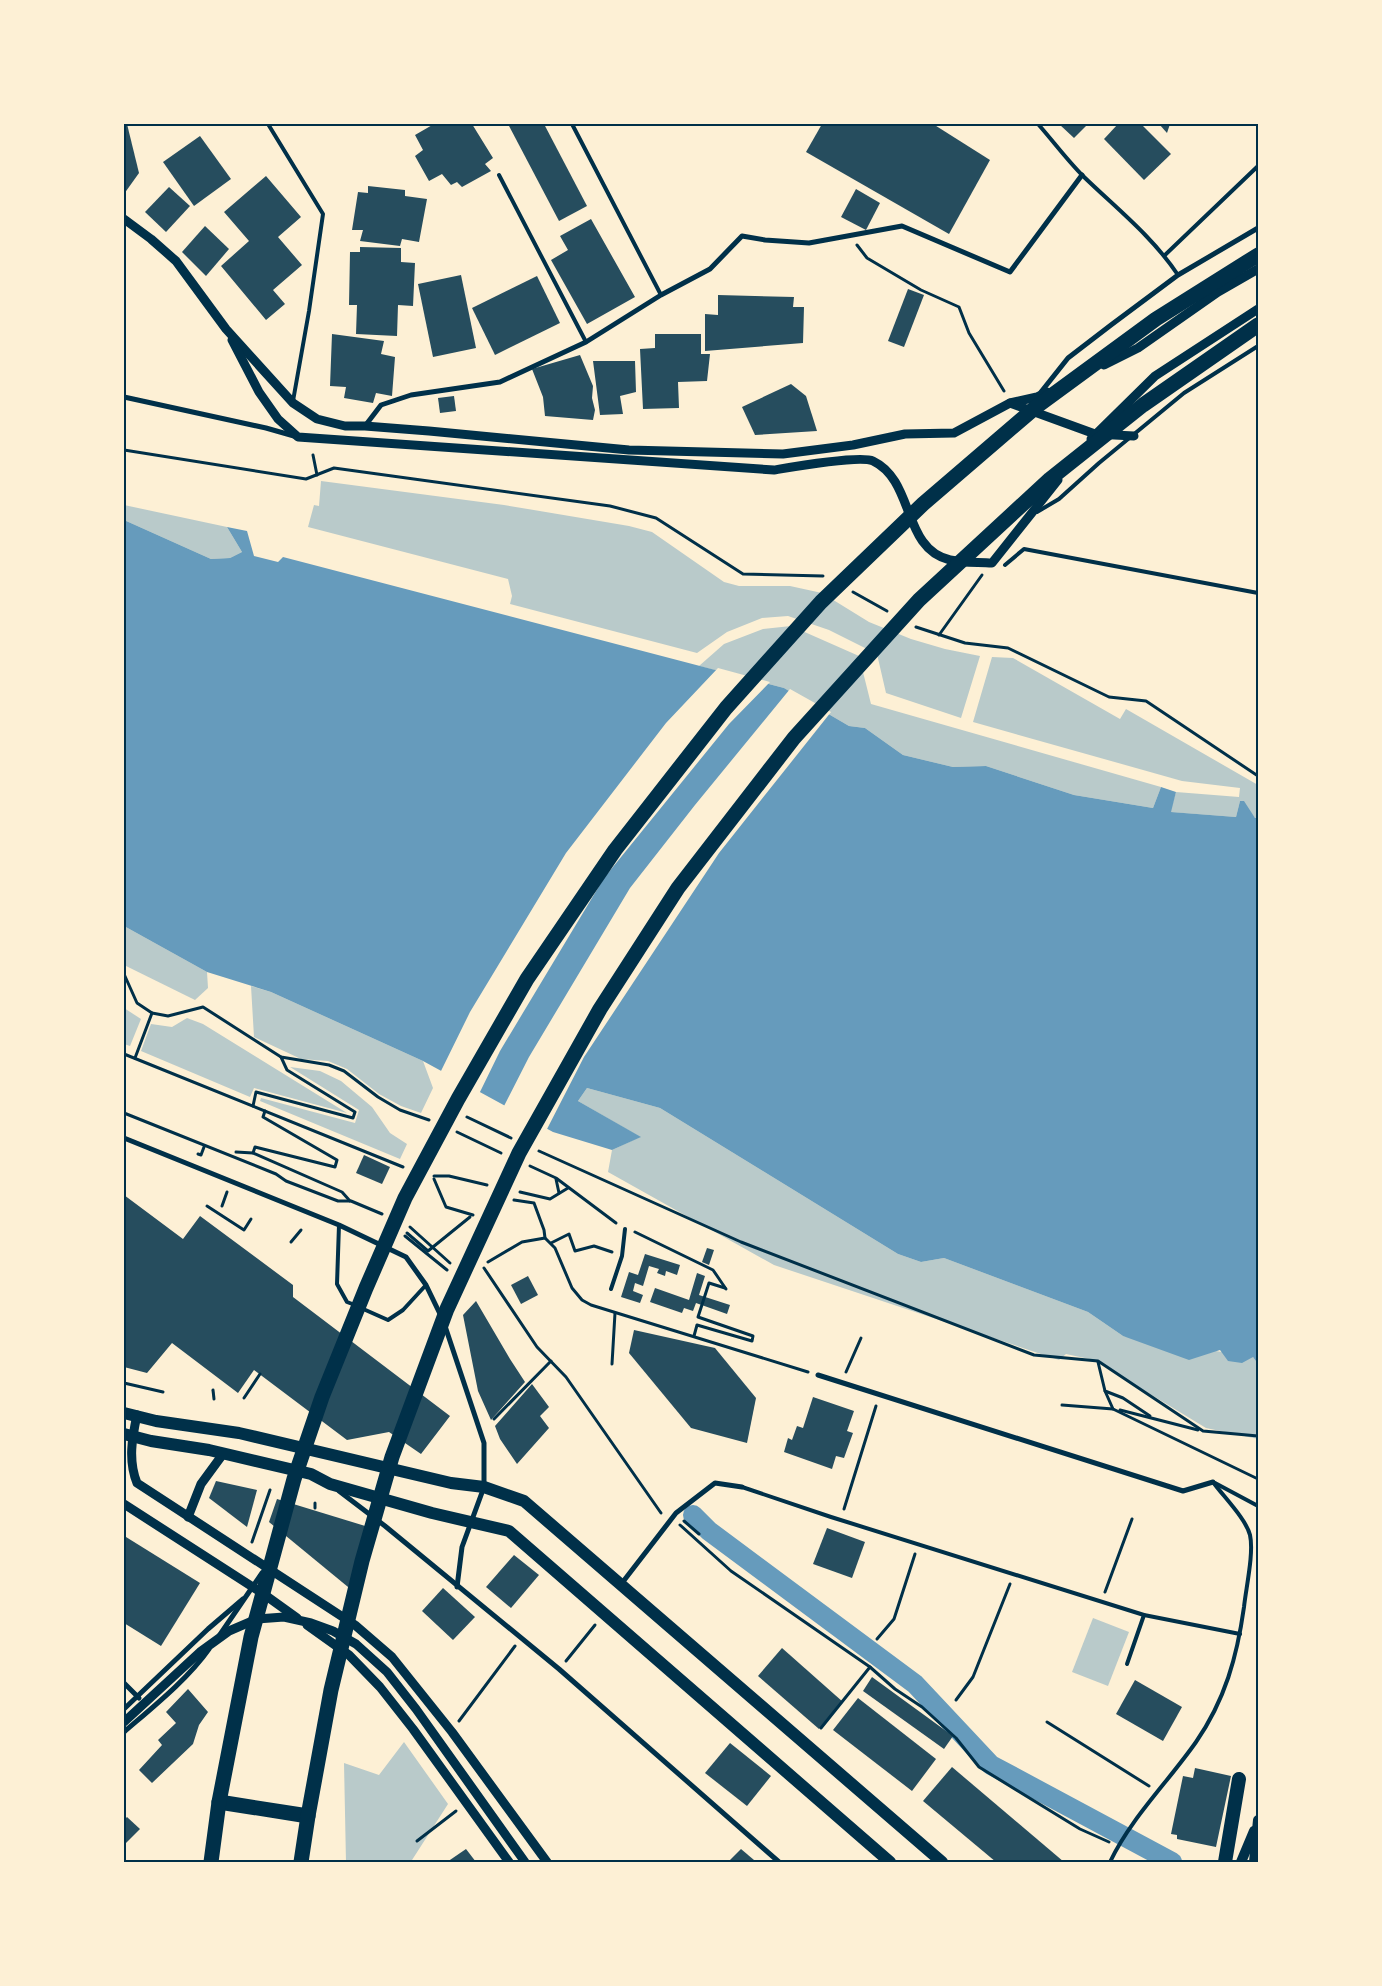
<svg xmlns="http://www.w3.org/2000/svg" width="1382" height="1986" viewBox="0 0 1382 1986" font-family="'Titillium Web',sans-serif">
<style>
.green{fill:#b9caca}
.water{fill:#669bbc}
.pier{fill:#fdf0d5}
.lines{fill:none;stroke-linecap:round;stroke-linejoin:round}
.canal{stroke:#669bbc;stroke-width:20}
.building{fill:#264d5e}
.path{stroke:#003049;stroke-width:3}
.service{stroke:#003049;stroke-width:4}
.minor{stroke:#003049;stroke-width:5}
.tertiary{stroke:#003049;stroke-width:9}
.secondary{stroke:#003049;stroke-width:10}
.primary{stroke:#003049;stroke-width:12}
.trunk{stroke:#003049;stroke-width:14}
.motorway{stroke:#003049;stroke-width:15}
.neatline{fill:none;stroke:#003049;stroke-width:2}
</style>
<rect width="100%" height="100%" fill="#fdf0d5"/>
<g class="green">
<polygon points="321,481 504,505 629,526 652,532 724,582 739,586 790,586 822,593 869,622 911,639 945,649 980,656 961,718 886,693 877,654 829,630 788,616 762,618 727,632 697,653 510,604 512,596 508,579 308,527 314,505 319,506"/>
<polygon points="124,505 227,527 242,552 230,558 211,559 124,520"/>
<polygon points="791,626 859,656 871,704 1161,787 1153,808 1074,795 986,766 953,767 903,755 865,728 849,726 784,688 699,666 724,644 763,629"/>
<polygon points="992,657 1013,658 1120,719 1126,709 1258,785 1258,818 1255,818 1240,801 1236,817 1170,812 1176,792 1239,797 1240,788 1182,781 973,722"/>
<polygon points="124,926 207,972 208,988 195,1000 124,965"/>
<polygon points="251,986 271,992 423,1061 433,1088 421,1113 401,1106 379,1094 347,1069 328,1061 301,1059 254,1037"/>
<polygon points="124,1008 141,1019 130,1046 124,1044"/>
<polygon points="187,1018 203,1024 347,1113 254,1088 250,1097 141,1051 151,1024 172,1027"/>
<polygon points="290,1067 320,1071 341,1081 372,1107 390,1133 407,1144 400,1159 260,1101 261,1098 355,1123 359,1110"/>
<polygon points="587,1088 660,1108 898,1254 921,1262 944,1258 1088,1312 1123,1336 1253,1357 1258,1364 1258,1439 1206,1428 1094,1360 1066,1354 1059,1360 774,1265 608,1172 612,1150 640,1137 578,1101"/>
<polygon points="1093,1618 1129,1632 1108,1686 1072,1672"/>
<polygon points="404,1742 448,1804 412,1860 414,1862 346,1862 344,1763 379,1775"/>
</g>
<polygon class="water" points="124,520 211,559 230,558 242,552 227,527 247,531 254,556 278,562 283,557 784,688 849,726 865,728 903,755 953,767 986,766 1074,795 1153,808 1161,787 1176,792 1171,812 1236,817 1240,801 1244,801 1255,818 1258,818 1258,1364 1253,1357 1242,1363 1228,1361 1220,1350 1189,1360 1123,1336 1088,1312 944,1258 921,1262 898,1254 660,1108 587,1088 578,1101 641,1137 612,1150 553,1132 423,1061 271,992 207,972 124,926"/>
<g class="pier">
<polygon points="718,668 770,682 729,724 604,878 500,1051 479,1094 440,1073 470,1012 566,853 666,723"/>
<polygon points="790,689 831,712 719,853 584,1057 546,1131 503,1108 529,1057 630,888 695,805"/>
</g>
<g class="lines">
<polyline class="canal" points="693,1515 709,1531 915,1684 991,1765 1172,1862"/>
</g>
<g class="building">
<polygon points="124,124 127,124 139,173 124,194"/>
<polygon points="434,124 472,124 493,158 485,164 491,171 462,187 457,182 451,185 442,174 429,181 415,156 423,150 415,135"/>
<polygon points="508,124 544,124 587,206 559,221"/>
<polygon points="822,124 933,124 990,160 949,234 806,152"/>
<polygon points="1059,124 1088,124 1074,138"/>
<polygon points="1118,124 1141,124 1171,154 1144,180 1104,139"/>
<polygon points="1159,124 1170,124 1167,133"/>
<polygon points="200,136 231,179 194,206 163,162"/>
<polygon points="266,176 301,217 278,237 302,265 273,290 285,304 266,320 221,266 249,241 224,212"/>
<polygon points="368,186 405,190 405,196 427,199 419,242 402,239 400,246 360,241 363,230 352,230 358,192 368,193"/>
<polygon points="169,187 190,206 166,232 145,212"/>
<polygon points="856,189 880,203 866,230 841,217"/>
<polygon points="591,219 635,297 587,324 551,260 568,250 560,236"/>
<polygon points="205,226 229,249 206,276 182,252"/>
<polygon points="360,247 401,248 401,262 415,263 413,306 398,305 397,336 356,334 357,305 349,305 350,252 360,252"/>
<polygon points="461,275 476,348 433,357 418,284"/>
<polygon points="537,276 560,323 495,355 472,308"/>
<polygon points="908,289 924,295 904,347 888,341"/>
<polygon points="718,295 794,297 793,307 804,307 803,343 705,351 705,314 718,315"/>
<polygon points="332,334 384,341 381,354 395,357 392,396 376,393 373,403 344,398 346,387 330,386"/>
<polygon points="655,334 701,334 701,354 710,354 707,381 678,382 679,408 643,409 640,349 655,348"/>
<polygon points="580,355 593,386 592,398 595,410 593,420 545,416 543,397 532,369"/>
<polygon points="593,361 635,361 636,392 620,396 623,414 600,415"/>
<polygon points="791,384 806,396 817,431 755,435 742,407"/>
<polygon points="454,396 456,411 440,413 438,398"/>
<polygon points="364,1155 390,1167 382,1184 356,1173"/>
<polygon points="124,1195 183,1239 200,1216 293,1285 293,1297 450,1416 421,1454 389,1432 347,1440 254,1370 238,1393 172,1343 147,1373 124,1367"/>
<polygon points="707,1248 714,1250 709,1265 702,1262"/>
<polygon points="645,1254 680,1265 677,1275 666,1271 665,1276 657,1273 659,1269 649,1266 643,1286 635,1283 633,1291 643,1295 640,1303 621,1297 629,1272 638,1275"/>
<polygon points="697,1273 705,1276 699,1295 730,1305 727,1314 696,1303 693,1311 684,1308 682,1313 650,1302 655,1288 689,1300"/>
<polygon points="528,1276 538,1295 521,1304 511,1285"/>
<polygon points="476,1301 510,1359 525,1382 491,1420 478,1391 463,1315"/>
<polygon points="634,1330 715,1348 756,1398 747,1443 691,1428 629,1353"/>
<polygon points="532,1384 549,1407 540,1416 549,1428 517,1464 500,1439 495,1426"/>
<polygon points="813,1397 854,1411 847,1431 853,1433 844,1458 836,1456 832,1469 784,1452 788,1438 792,1440 797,1426 803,1428"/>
<polygon points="216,1481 257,1490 247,1527 209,1498"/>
<polygon points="277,1499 375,1529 359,1596 269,1522"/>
<polygon points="827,1528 865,1542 852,1578 813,1564"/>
<polygon points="126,1537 200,1583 161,1646 124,1623 124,1541"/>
<polygon points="514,1555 539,1575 511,1608 486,1587"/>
<polygon points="443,1588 475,1617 453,1640 422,1611"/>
<polygon points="782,1648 843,1702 819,1729 758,1676"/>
<polygon points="872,1677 953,1736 944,1749 863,1691"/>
<polygon points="1135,1680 1182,1707 1163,1741 1116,1714"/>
<polygon points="188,1689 208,1712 199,1725 193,1744 152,1783 139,1770 162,1745 158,1740 176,1723 166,1712"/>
<polygon points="858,1698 936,1759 912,1791 833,1730"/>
<polygon points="730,1743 771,1776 747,1806 705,1773"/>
<polygon points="952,1767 1064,1862 996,1862 923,1801"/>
<polygon points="1195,1768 1231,1776 1216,1847 1177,1839 1177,1835 1171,1834 1183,1776 1193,1778"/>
<polygon points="127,1817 140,1829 124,1845 124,1820"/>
<polygon points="466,1849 476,1862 447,1862"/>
<polygon points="741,1849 754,1860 756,1862 728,1862"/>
</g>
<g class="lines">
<g class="path">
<polyline points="857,245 867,258 921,290 959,307 969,333 1004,391"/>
<polyline points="124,450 306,479 334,468 610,506 656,518 743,574 823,576"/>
<polyline points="313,455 317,475"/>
<polyline points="853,592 887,611"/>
<polyline points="916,627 965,643 1008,648 1109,697 1146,701 1258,776"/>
<polyline points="939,635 982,575"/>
<polyline points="124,974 137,1003 152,1013 168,1016 203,1007 281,1057 329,1065 344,1071 378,1097 400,1110 429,1120"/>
<polyline points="124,1054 403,1167"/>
<polyline points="135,1058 152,1013"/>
<polyline points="253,1106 256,1092 353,1118 355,1112 287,1070 281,1057"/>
<polyline points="265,1111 263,1117 337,1160 335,1167 255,1147 253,1153 342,1192 350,1201"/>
<polyline points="124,1113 276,1174 286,1181 338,1201 351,1201 382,1214"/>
<polyline points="467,1117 511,1138"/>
<polyline points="457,1132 501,1153"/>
<polyline points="539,1151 741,1242 1034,1355 1098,1361 1203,1431 1258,1436"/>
<polyline points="236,1152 253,1153"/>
<polyline points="198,1154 201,1155 204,1147"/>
<polyline points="530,1166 556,1178 616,1223"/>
<polyline points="434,1176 449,1176 487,1185"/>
<polyline points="434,1179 446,1207 473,1215"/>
<polyline points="556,1179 559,1193"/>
<polyline points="520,1192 550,1199 568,1188"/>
<polyline points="514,1200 534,1203 544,1230 545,1238 555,1248 572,1288 582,1300 591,1305 808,1372"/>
<polyline points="207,1206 244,1230 251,1219"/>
<polyline points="222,1206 227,1192"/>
<polyline points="410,1227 450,1263"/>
<polyline points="635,1232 713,1270 726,1289"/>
<polyline points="407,1233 428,1251 470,1217"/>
<polyline points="405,1236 447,1270"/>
<polyline points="291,1242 301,1230"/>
<polyline points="551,1243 569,1234 575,1251 594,1246 612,1252"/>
<polyline points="488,1262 522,1242 545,1238"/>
<polyline points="484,1268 537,1347 566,1377 661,1513"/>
<polyline points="694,1336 697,1325 752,1341 753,1336 698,1317 709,1283 725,1288"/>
<polyline points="1098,1362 1105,1391 1123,1398 1150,1416"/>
<polyline points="612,1364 615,1313"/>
<polyline points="846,1372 861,1338"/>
<polyline points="124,1383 163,1392"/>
<polyline points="213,1390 214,1399"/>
<polyline points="1105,1391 1113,1409 1258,1479"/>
<polyline points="244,1398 260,1374"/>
<polyline points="1062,1405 1113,1409"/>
<polyline points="1120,1410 1198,1430"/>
<polyline points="494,1419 551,1361"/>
<polyline points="315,1503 315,1508"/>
<polyline points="844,1509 876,1406"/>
<polyline points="684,1521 699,1534"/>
<polyline points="680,1525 731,1571 870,1667 821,1728"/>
<polyline points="252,1542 270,1490"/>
<polyline points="1105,1592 1132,1519"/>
<polyline points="877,1639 894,1619 915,1554"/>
<polyline points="566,1661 595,1625"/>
<polyline points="870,1667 895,1689 922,1707 956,1738 979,1767 1080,1829 1109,1842"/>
<polyline points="956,1700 973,1677 1010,1584"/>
<polyline points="459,1721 515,1646"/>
<polyline points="1047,1722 1149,1786"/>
<polyline points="417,1841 456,1811"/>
</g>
<g class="service">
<polyline points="268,124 323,214 309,311 293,401"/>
<polyline points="572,124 661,295"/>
<path d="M 1038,124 C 1053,141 1067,160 1083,176 C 1116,208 1152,236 1178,275"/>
<polyline points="499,175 586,342"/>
<polyline points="1165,255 1258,166"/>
<polyline points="1037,512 1059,499 1099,463 1184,393 1258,346"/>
<polyline points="1005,565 1024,549 1258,593"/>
<polyline points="339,1225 337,1284 347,1302 355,1305"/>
<polyline points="611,1289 622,1256 625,1229"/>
<polyline points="361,1308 388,1320 403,1310 426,1285"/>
<polyline points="1215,1483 1258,1506"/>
<polyline points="742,1487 831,1517 1144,1615 1240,1634"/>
<polyline points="1127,1664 1144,1615"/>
<path d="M 1110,1862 C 1131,1818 1168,1782 1196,1742 C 1225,1700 1237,1657 1244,1607 C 1246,1588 1254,1553 1250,1535 C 1246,1519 1223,1496 1213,1482"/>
</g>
<g class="minor">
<polyline points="1041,392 1068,358 1111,325 1178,275 1258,228"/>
<polyline points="124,397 266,428 294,436"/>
<polyline points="365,426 381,405 411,395 500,382 586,342 661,295 710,269 742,236 765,240 809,243 902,226 1010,272 1082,175"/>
<polyline points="124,1138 339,1225 406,1257 426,1285 441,1316"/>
<polyline points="445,1326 484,1443 484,1487 462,1547 457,1587"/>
<polyline points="818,1375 1183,1491 1213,1482"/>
<polyline points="339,1491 385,1526 559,1669 779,1862"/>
<polyline points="622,1583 676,1513 715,1483 742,1487"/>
<polyline points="219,1636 262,1573"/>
<polyline points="124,1683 139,1698"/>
<polyline points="124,1709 208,1629 243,1599"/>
<path d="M 124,1732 C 153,1707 188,1679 209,1649"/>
</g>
<g class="tertiary">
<polyline points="124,219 151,239 176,261 226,329 293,403 317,419 345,426 365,426 429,431 629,450 783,454 853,445 905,434 954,433 1010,403 1037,397 1047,392"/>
<path d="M 232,340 L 259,392 L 278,419 L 298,437 L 774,470 C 792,467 860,455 873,461 C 915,481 902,549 950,560 C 963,563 978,562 992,563 L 1058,480"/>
<polyline points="1104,365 1138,348 1218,292 1258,269"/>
<polyline points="1010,403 1095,434 1134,436"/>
<polyline points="1091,439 1155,376 1258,309"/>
<path d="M 137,1415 C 132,1438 128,1461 137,1483 L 355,1625 L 392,1657 L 452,1732 L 547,1862"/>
<polyline points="124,1504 265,1595 297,1618"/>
<polyline points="188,1517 201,1484 223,1454"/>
<polyline points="307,1625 349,1655 380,1687 413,1729 509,1862"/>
<polyline points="124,1722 200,1652 229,1631 257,1619 284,1617 311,1623 333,1631 356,1644 387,1672 416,1709 525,1862"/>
</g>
<g class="secondary">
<polyline points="1241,1862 1254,1831"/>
<polyline points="1254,1862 1258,1820"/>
</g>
<g class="primary">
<polyline points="124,1413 156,1421 239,1433 451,1483 484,1487 524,1501 942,1862"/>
<polyline points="124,1434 151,1441 209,1450 311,1474 330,1484 432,1513 509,1531 890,1862"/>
</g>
<polyline class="trunk" points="1225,1862 1239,1779"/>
<g class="motorway">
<polyline points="219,1802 308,1816"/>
<polyline points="211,1862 219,1802 251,1637 294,1479 322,1397 366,1288 405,1198 458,1099 527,979 615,850 726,708 821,602 923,504 1036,407 1156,319 1258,255"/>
<polyline points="301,1862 308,1816 331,1690 362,1561 392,1457 447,1309 519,1153 600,1009 678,888 794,738 919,600 1050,479 1143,405 1258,325"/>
</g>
</g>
<rect width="1382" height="1986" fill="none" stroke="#fdf0d5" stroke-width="250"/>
<rect x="125" y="125" width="1132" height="1736" class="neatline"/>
</svg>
